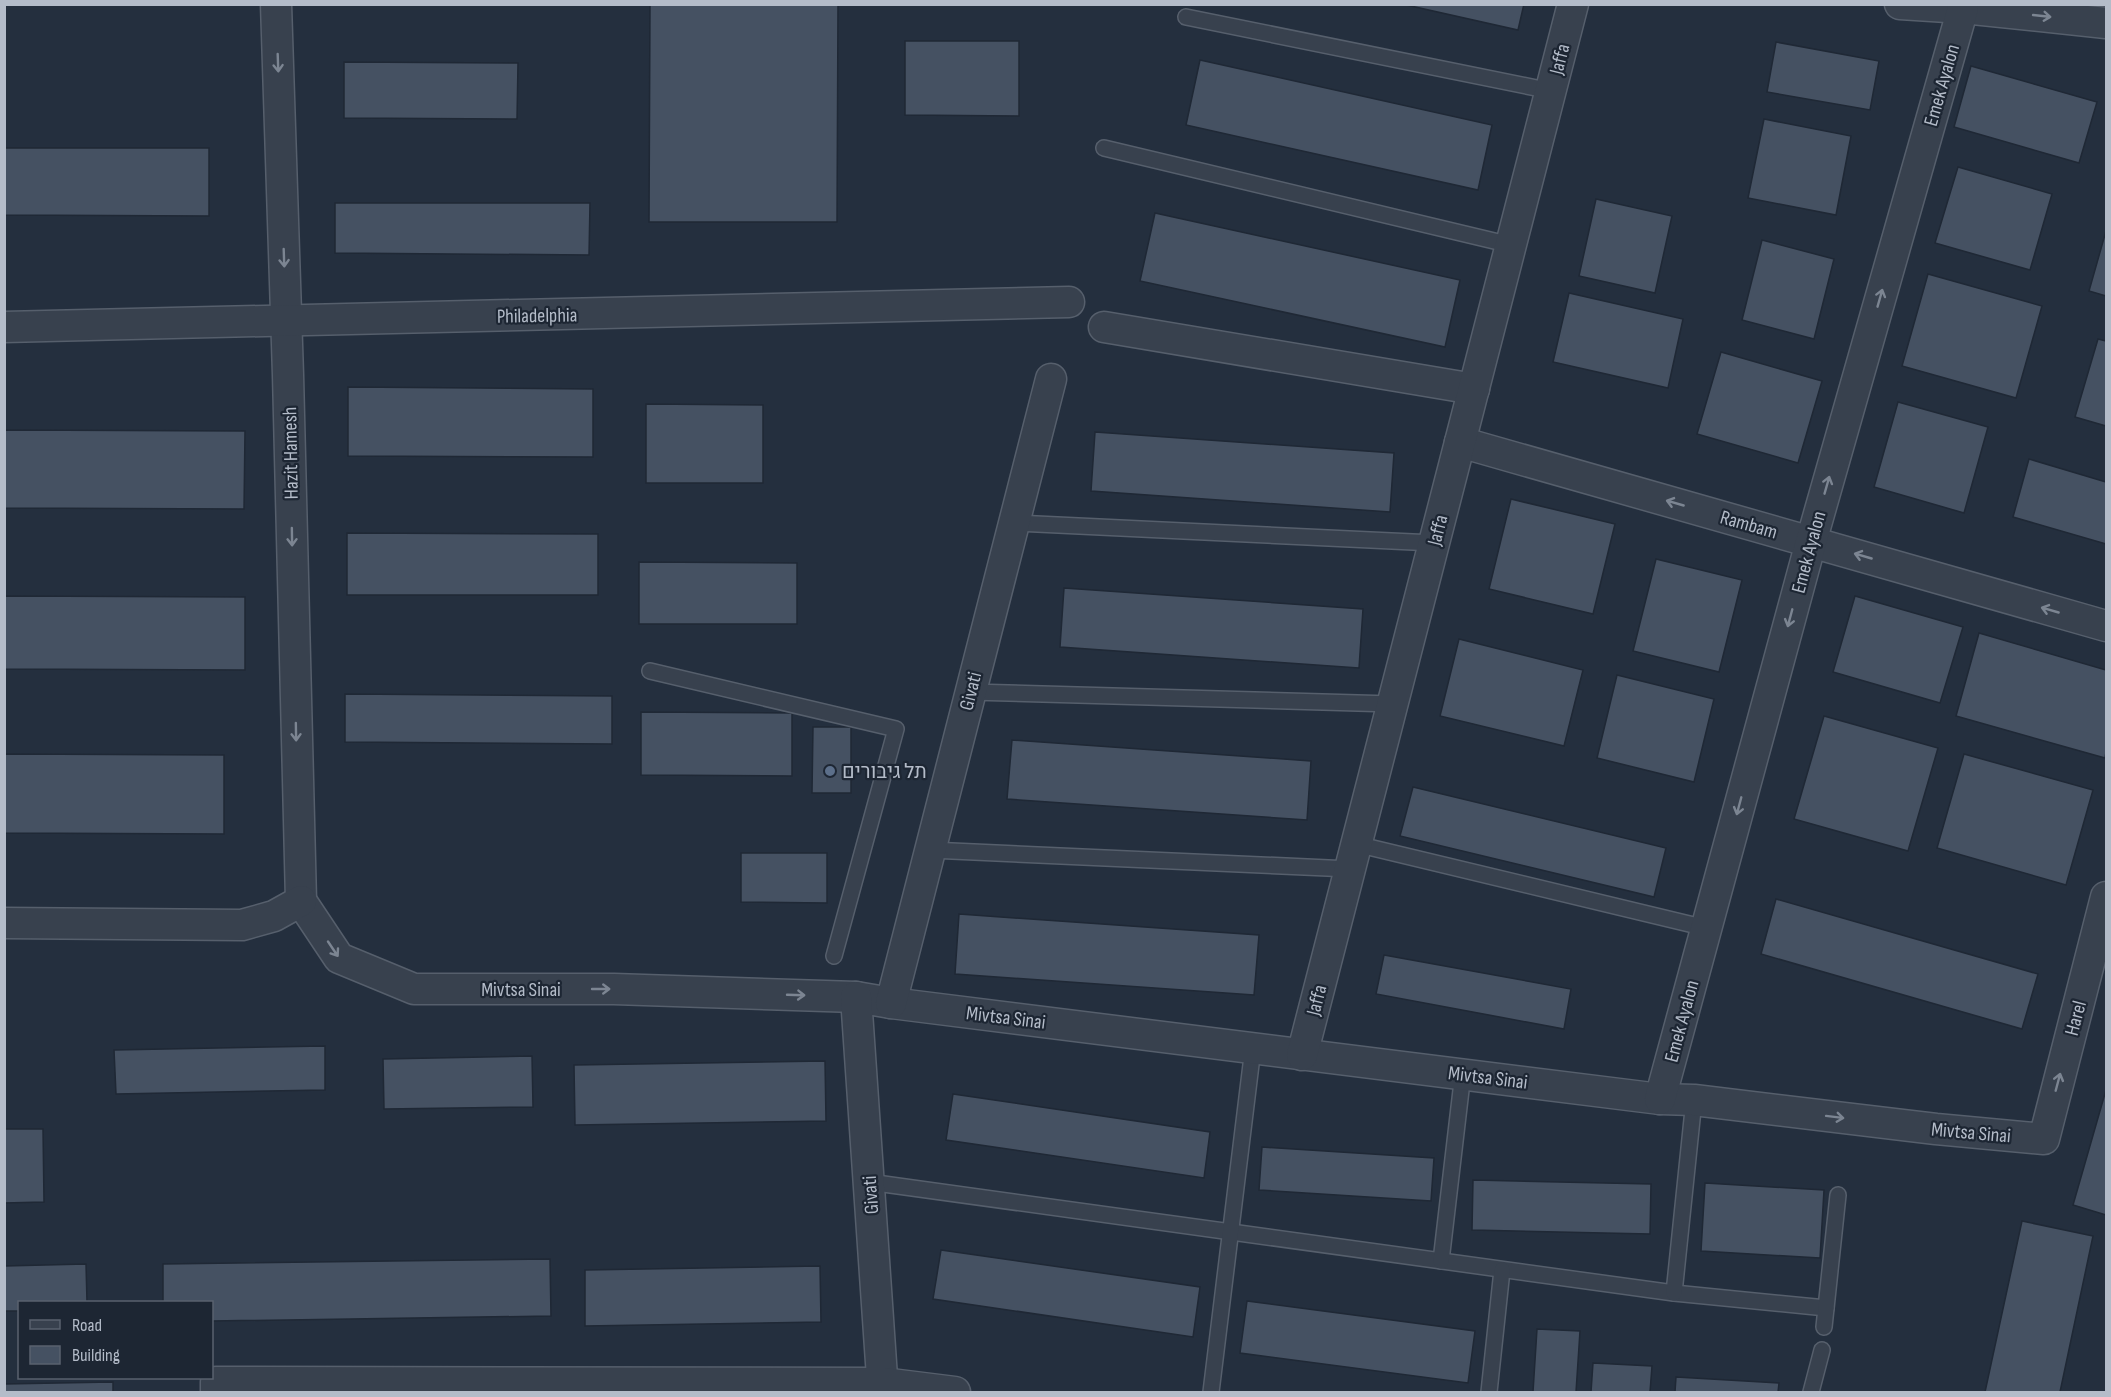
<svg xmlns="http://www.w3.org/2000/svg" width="2111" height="1397" viewBox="0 0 2111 1397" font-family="'Sofia Sans Condensed',Heebo,sans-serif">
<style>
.building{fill:#455162;stroke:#1f2835;stroke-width:1.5}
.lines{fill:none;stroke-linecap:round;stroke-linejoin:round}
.lane-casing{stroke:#565f6c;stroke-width:18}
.street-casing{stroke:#565f6c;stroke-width:33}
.lane{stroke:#38414e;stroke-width:15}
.street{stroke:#38414e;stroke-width:30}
.oneway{stroke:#7c8592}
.service-dot{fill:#5c6f8a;stroke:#1d2633;stroke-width:2}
.labels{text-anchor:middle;stroke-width:4.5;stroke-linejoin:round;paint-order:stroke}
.street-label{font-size:20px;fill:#b4bcc9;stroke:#1d2633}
.poi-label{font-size:20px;fill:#b4bcc9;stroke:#1d2633;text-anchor:start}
</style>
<rect width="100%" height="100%" fill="#242f3e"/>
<g class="building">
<polygon points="650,4 838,4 837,222 649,222"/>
<polygon points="1402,4 1524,4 1518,30"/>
<polygon points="905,41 1019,41 1019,116 905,115"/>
<polygon points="1776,42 1879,61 1870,110 1767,92"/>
<polygon points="1200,60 1492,125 1478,190 1186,125"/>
<polygon points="344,62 518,63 517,119 344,118"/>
<polygon points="1971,66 2097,102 2079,163 1954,127"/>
<polygon points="1764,119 1851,136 1836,215 1748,198"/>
<polygon points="4,148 209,148 209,216 4,215"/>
<polygon points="1958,167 2052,194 2030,270 1935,243"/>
<polygon points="1596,199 1672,216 1655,293 1579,276"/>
<polygon points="335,203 590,203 589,255 335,253"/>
<polygon points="1155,213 1460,280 1445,347 1140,281"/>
<polygon points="2106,231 2106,296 2089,291"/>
<polygon points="1762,240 1834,259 1814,339 1742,320"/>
<polygon points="1928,274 2042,306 2016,398 1902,366"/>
<polygon points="1569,293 1683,319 1668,388 1553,362"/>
<polygon points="2098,339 2106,341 2106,426 2075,417"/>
<polygon points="1721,352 1822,381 1798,463 1697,434"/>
<polygon points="348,387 593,389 593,457 348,456"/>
<polygon points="1898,402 1988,427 1964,513 1874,487"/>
<polygon points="646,404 763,405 763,483 646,483"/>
<polygon points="4,430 245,431 244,509 4,508"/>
<polygon points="1095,432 1394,453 1390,512 1091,491"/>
<polygon points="2029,459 2106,482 2106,544 2013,517"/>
<polygon points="1511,499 1615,524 1593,614 1489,589"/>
<polygon points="347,533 598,534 598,595 347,595"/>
<polygon points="1656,559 1742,580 1719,672 1633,651"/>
<polygon points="639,562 797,563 797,624 639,624"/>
<polygon points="1064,588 1363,609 1359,668 1060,647"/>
<polygon points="4,596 245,597 245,670 4,669"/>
<polygon points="1855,596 1963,627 1940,703 1833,672"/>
<polygon points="1979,633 2106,670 2106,752 2105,758 1956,716"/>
<polygon points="1459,639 1583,670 1564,746 1440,716"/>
<polygon points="1617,675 1714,699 1694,782 1597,758"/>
<polygon points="345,694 612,696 612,744 345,742"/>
<polygon points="641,712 792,713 792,776 641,775"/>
<polygon points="1824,716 1938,748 1908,851 1794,819"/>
<polygon points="813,727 851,727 851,793 812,793"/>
<polygon points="1012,740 1311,761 1307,820 1007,799"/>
<polygon points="4,754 224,755 224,834 4,833"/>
<polygon points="1964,754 2093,790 2066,885 1937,848"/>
<polygon points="1413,787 1666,848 1654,897 1400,836"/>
<polygon points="741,853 827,853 827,903 741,902"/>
<polygon points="1776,899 2038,974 2022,1029 1761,954"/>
<polygon points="959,914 1259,935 1254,995 955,974"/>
<polygon points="1384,955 1571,989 1564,1029 1376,994"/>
<polygon points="325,1046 325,1090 116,1094 114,1050"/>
<polygon points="532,1056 533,1107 384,1109 383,1059"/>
<polygon points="825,1061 826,1121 575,1125 574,1065"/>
<polygon points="2106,1090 2106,1215 2073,1205"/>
<polygon points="953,1094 1210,1132 1204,1178 946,1140"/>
<polygon points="4,1129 43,1129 44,1202 4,1203"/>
<polygon points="1262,1147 1434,1158 1431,1201 1259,1190"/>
<polygon points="1473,1180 1651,1184 1650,1234 1472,1230"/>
<polygon points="1705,1183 1824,1190 1820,1258 1701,1251"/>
<polygon points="2022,1221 2093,1236 2060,1392 1985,1392"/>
<polygon points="941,1250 1200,1287 1193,1337 933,1299"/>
<polygon points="550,1259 551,1316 212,1321 212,1302 163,1302 163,1264"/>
<polygon points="86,1264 87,1302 20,1302 20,1311 4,1311 4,1266"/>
<polygon points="820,1266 821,1322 585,1326 585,1270"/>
<polygon points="1247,1301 1475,1331 1468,1383 1240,1353"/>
<polygon points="1537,1329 1580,1331 1576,1392 1533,1392"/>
<polygon points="1593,1363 1652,1366 1650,1392 1591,1392"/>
<polygon points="1676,1377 1779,1383 1778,1392 1675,1392"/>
<polygon points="113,1382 113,1392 4,1392 4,1384"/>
</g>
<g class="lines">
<g class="lane-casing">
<g id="lane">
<polyline points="1186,17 1551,91"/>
<polyline points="1104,148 1511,245"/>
<polyline points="1014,523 1434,543"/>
<polyline points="650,671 896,729 834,956"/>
<polyline points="970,692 1393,704"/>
<polyline points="1356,844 1706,928"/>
<polyline points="930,850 1350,869"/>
<polyline points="869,1182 1674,1293 1826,1308"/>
<polyline points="1441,1261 1463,1073"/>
<polyline points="1674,1293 1694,1100"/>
<polyline points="1824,1327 1838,1195"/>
<polyline points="1211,1392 1253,1048"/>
<polyline points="1489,1392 1502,1270"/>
<polyline points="1811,1392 1822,1350"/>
</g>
</g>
<g class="street-casing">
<g id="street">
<polyline points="276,4 288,375 301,901"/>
<polyline points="1900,4 1963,8 2106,23"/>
<polyline points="4,327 1069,302"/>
<polyline points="1104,327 1474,389"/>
<polyline points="1460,442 2106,626"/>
<polyline points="301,901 339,958 414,989 614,989 856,997 891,1003 1660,1099 1694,1100 1936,1129 2044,1139 2106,897"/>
<polyline points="4,923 242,925 274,916 301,901"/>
<polyline points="856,997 883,1392"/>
<polyline points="891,1003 1051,379"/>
<polyline points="1302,1055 1573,4"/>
<polyline points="1660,1099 1811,542 1963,8"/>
<polyline points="216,1392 216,1382 883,1383 955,1392"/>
</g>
</g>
<use href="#lane" class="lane"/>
<use href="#street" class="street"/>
</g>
<defs><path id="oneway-shaft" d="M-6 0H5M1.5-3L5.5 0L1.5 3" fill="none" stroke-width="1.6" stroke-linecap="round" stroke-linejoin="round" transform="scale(1.5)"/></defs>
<g class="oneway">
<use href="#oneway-shaft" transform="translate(2042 16) rotate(6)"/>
<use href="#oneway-shaft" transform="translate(278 63) rotate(88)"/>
<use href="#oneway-shaft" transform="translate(284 258) rotate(88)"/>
<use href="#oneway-shaft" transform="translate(1880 298) rotate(-74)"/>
<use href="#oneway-shaft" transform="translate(1827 485) rotate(-74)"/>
<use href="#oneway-shaft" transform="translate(1675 503) rotate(-164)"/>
<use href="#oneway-shaft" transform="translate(292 537) rotate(89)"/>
<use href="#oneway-shaft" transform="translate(1863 556) rotate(-164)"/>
<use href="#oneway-shaft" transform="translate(2050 610) rotate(-164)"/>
<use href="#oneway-shaft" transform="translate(1790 618) rotate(105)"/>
<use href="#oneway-shaft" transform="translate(296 732) rotate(89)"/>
<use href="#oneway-shaft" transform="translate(1739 806) rotate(105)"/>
<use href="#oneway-shaft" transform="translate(333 949) rotate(56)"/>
<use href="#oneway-shaft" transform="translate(601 989)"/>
<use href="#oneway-shaft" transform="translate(796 995) rotate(2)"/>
<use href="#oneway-shaft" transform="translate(2058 1082) rotate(-75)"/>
<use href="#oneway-shaft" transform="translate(1835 1117) rotate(7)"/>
</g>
<circle class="service-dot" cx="830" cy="771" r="6"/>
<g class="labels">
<g class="street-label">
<text transform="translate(1559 59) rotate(-76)" y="7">Jaffa</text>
<text transform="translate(1941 85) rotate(-74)" y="7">Emek Ayalon</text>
<text transform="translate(537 315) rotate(-1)" y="7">Philadelphia</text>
<text transform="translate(290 453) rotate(-91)" y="7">Hazit Hamesh</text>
<text transform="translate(1749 524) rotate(16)" y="7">Rambam</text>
<text transform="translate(1437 530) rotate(-76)" y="7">Jaffa</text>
<text transform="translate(1808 552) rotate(-75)" y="7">Emek Ayalon</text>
<text transform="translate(970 691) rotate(-76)" y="7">Givati</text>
<text x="521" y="996">Mivtsa Sinai</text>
<text transform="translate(1316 1000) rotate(-76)" y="7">Jaffa</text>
<text transform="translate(1006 1017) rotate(7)" y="7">Mivtsa Sinai</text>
<text transform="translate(2075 1018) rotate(-75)" y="7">Harel</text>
<text transform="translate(1681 1021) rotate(-75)" y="7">Emek Ayalon</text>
<text transform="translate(1488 1077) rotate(7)" y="7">Mivtsa Sinai</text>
<text transform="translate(1971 1132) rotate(5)" y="7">Mivtsa Sinai</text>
<text transform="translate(870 1195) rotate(-94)" y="7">Givati</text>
</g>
<g class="poi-label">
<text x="842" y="778">תל גיבורים</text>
</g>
</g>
<rect width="2111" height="1397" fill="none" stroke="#b4bcc9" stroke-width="12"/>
<rect x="18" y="1301" width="195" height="78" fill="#1d2633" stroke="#59626f" stroke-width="1.5"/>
<rect x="30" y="1320" width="30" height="9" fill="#38414e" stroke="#59626f" stroke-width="1.5"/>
<text x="72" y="1331" font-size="18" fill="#b4bcc9">Road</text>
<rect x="30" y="1346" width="30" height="18" fill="#455162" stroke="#59626f" stroke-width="1.5"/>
<text x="72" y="1361" font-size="18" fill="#b4bcc9">Building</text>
</svg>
